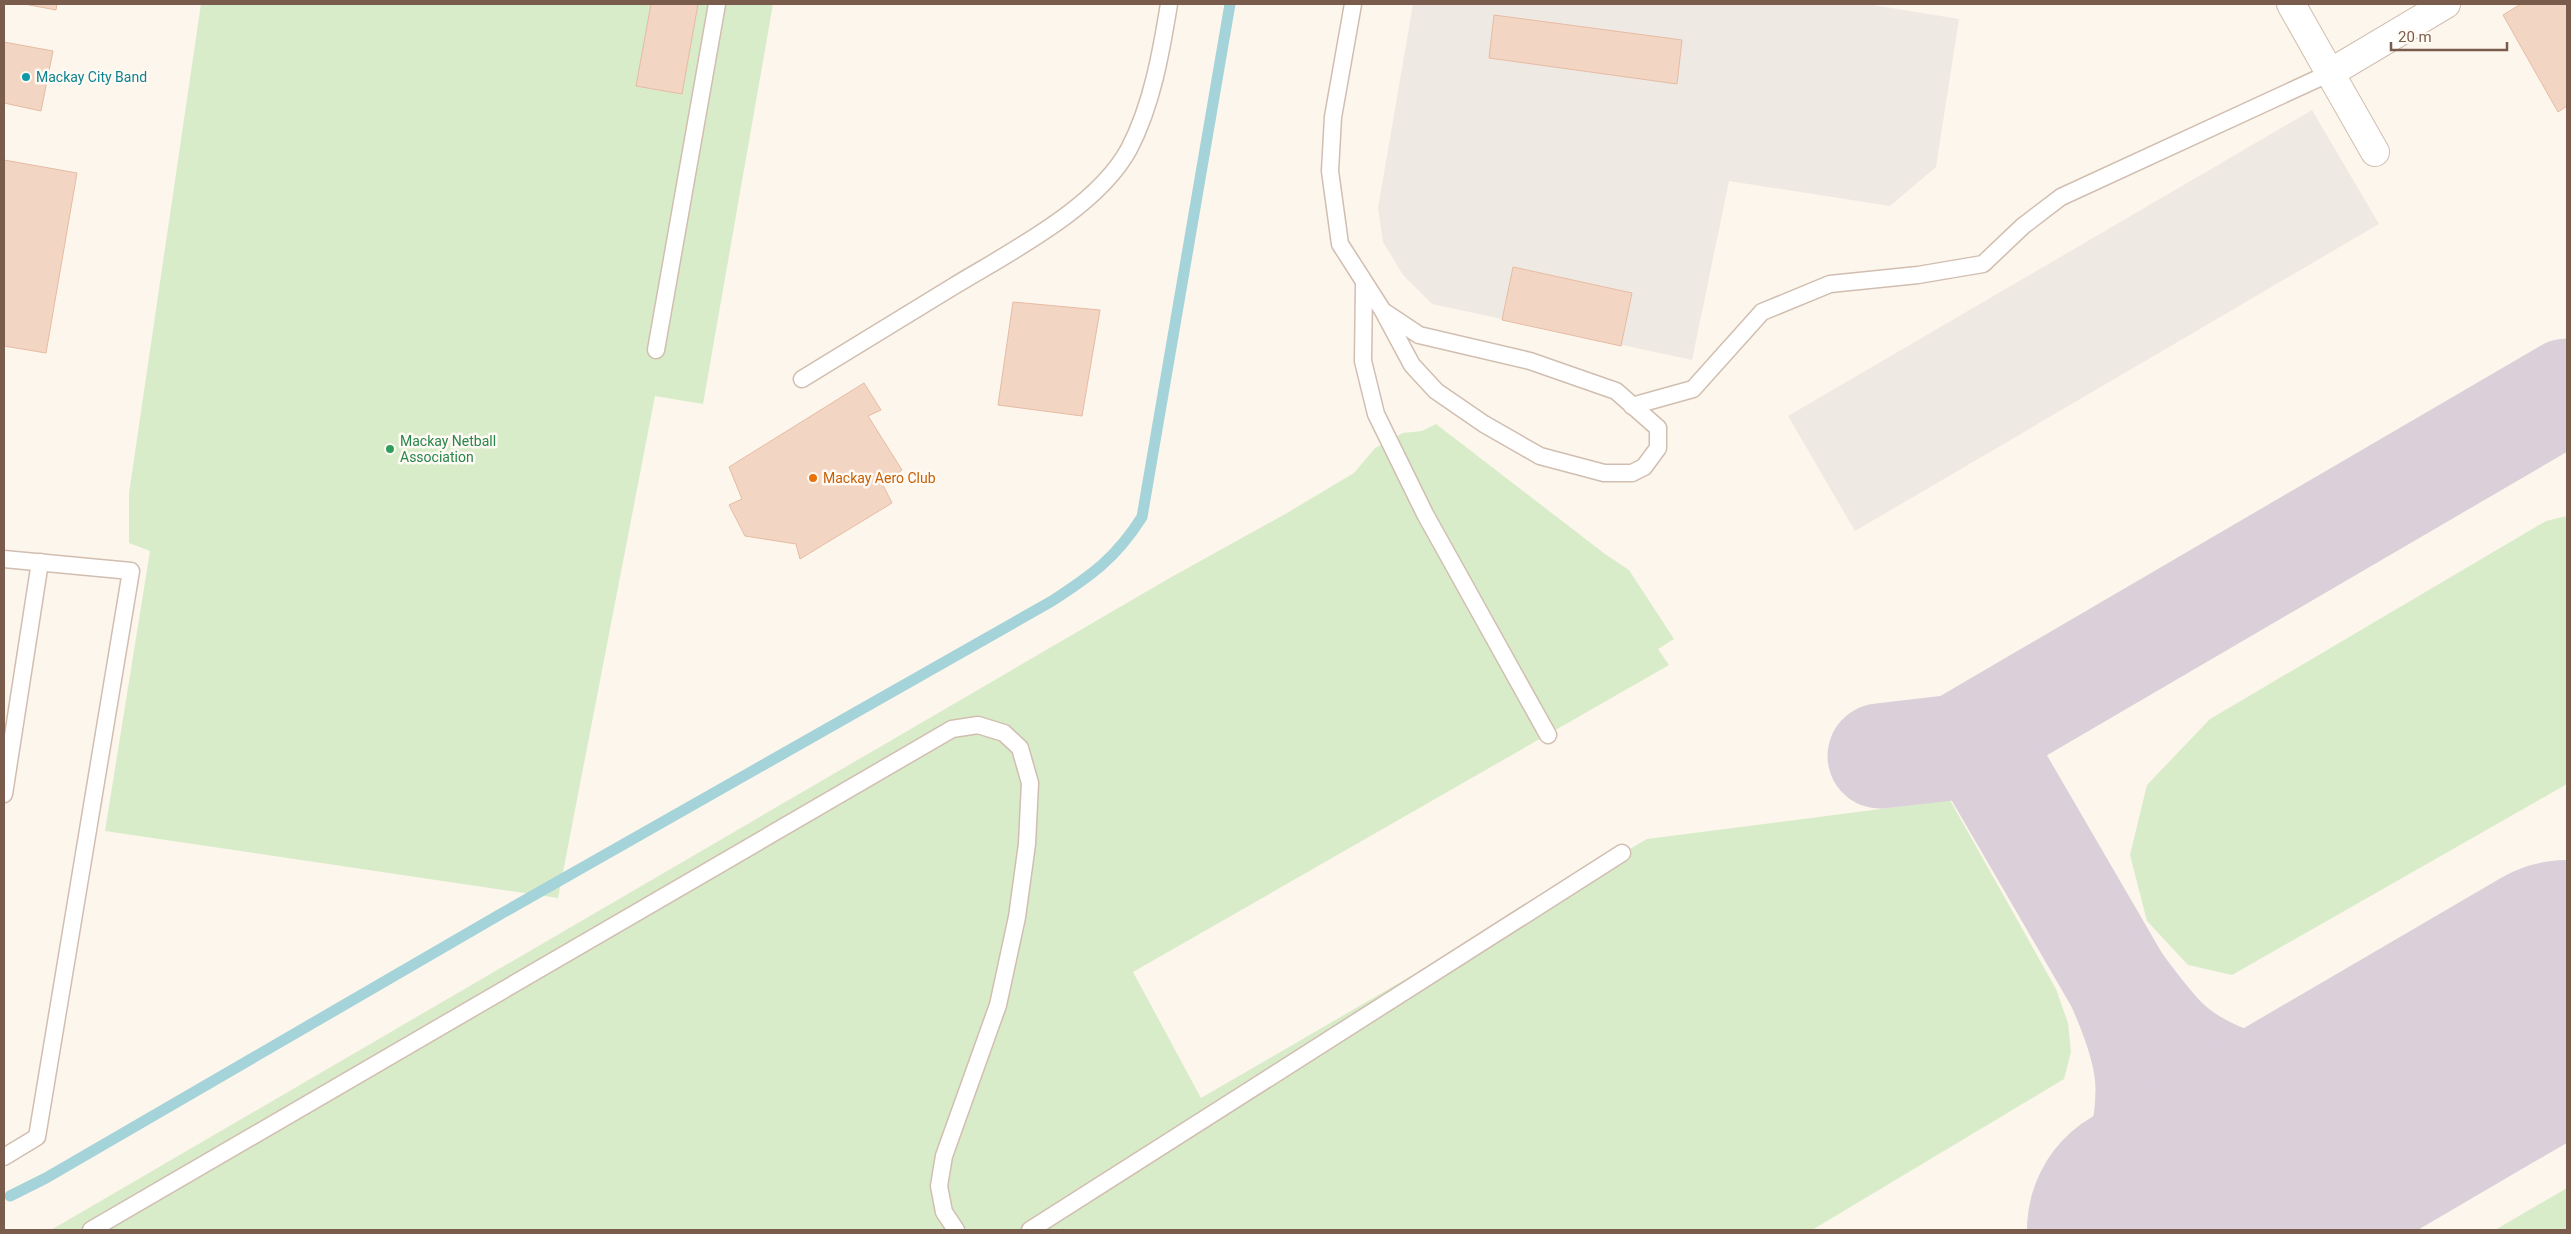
<svg xmlns="http://www.w3.org/2000/svg" width="2571" height="1234" viewBox="0 0 2571 1234" font-family="Roboto,sans-serif">
<style>
.industrial{fill:#efe9e4}
.green{fill:#d8ecc9}
.lines{fill:none;stroke-linecap:round;stroke-linejoin:round}
.stream{stroke:#a5d3da;stroke-width:11}
.taxiway{stroke:#dbcfda;stroke-width:105}
.runway{stroke:#dbcfda;stroke-width:262}
.building{fill:#f3d5c3;stroke:#e6bba3}
.lane-casing{stroke:#d1beb0;stroke-width:19}
.street-casing{stroke:#d1beb0;stroke-width:30}
.lane{stroke:#fff;stroke-width:16}
.street{stroke:#fff;stroke-width:28}
.culture-dot{fill:#0f9aa8;stroke:#fffaf3;stroke-width:2}
.leisure-dot{fill:#2e9e5b;stroke:#fffaf3;stroke-width:2}
.food-dot{fill:#e8710a;stroke:#fffaf3;stroke-width:2}
.labels{text-anchor:middle;stroke-width:5;stroke-linejoin:round;paint-order:stroke}
.culture-label{font-size:14px;fill:#0d838f;stroke:#fffaf3;text-anchor:start}
.leisure-label{font-size:14px;fill:#27864d;stroke:#fffaf3;text-anchor:start}
.food-label{font-size:14px;fill:#c56008;stroke:#fffaf3;text-anchor:start}
</style>
<rect width="100%" height="100%" fill="#fdf6ec"/>
<g class="industrial">
<polygon points="1413,4 1867,4 1959,19 1936,167 1890,206 1729,181 1692,360 1432,304 1403,275 1383,242 1378,208"/>
<polygon points="2312,110 2379,224 1855,531 1788,416"/>
</g>
<g class="green">
<polygon points="201,4 773,4 703,404 655,396 558,898 105,831 150,551 129,543 129,493"/>
<polygon points="1436,424 1605,554 1629,570 1674,639 1658,649 1669,665 1133,972 1201,1098 1647,839 1950,800 2056,989 2068,1023 2071,1052 2064,1079 1812,1230 51,1230 1168,579 1287,513 1354,473 1375,448 1403,433 1422,431"/>
<polygon points="2567,516 2567,784 2232,975 2188,965 2147,921 2130,855 2147,785 2210,719 2546,521"/>
<polygon points="2567,1188 2567,1230 2495,1230"/>
</g>
<g class="lines">
<path class="stream" d="M 10,1196 L 46,1178 L 499,915 L 1052,601 C 1092,575 1116,558 1142,517 L 1230,4"/>
<g class="taxiway">
<polyline points="1957,747 2567,391"/>
<path d="M 1880,756 L 1957,747 L 1979,751 L 1989,760 L 2118,982 C 2132,1013 2148,1054 2148,1089 C 2148,1139 2132,1188 2105,1230"/>
<path d="M 2118,982 C 2133,1002 2148,1023 2166,1041 C 2207,1080 2287,1103 2343,1094 C 2375,1089 2407,1076 2438,1067"/>
</g>
<polyline class="runway" points="2158,1230 2567,991"/>
</g>
<g class="building">
<polygon points="24,4 57,4 56,10"/>
<polygon points="651,4 698,4 682,94 636,86"/>
<polygon points="2521,4 2567,4 2567,106 2558,112 2503,15"/>
<polygon points="1494,15 1682,40 1677,84 1489,58"/>
<polygon points="4,42 53,51 41,111 4,103"/>
<polygon points="4,160 77,173 46,353 4,346"/>
<polygon points="1513,267 1632,293 1621,346 1502,320"/>
<polygon points="1013,302 1100,310 1082,416 998,405"/>
<polygon points="864,383 881,410 868,416 902,470 883,485 892,503 800,559 796,544 745,536 729,505 742,499 729,467"/>
</g>
<g class="lines">
<g class="lane-casing">
<g id="lane">
<polyline points="1353,4 1333,117 1330,171 1340,244 1383,311 1412,365 1436,391 1484,424 1540,456 1604,473 1632,473 1644,467 1658,448 1658,428 1616,391 1530,361 1419,335 1383,311"/>
<polyline points="1364,285 1363,361 1376,414 1425,514 1548,735"/>
<polyline points="656,350 717,4"/>
<path d="M 802,379 C 853,348 903,317 954,286 C 1010,252 1097,208 1129,149 C 1152,105 1161,53 1169,4"/>
<polyline points="1632,406 1693,389 1762,312 1830,284 1918,275 1983,264 2023,226 2061,197 2330,73"/>
<polyline points="4,559 131,571 37,1137 4,1157"/>
<polyline points="4,794 40,562"/>
<polyline points="91,1230 952,729 978,725 1004,733 1020,748 1030,783 1027,844 1017,917 998,1005 944,1156 939,1186 944,1212 956,1230"/>
<polyline points="1030,1230 1622,853"/>
</g>
</g>
<g class="street-casing">
<g id="street">
<polyline points="2291,4 2330,73 2446,4"/>
<polyline points="2330,73 2375,152"/>
</g>
</g>
<use href="#lane" class="lane"/>
<use href="#street" class="street"/>
</g>
<circle class="culture-dot" cx="26" cy="77" r="5"/>
<circle class="leisure-dot" cx="390" cy="449" r="5"/>
<circle class="food-dot" cx="813" cy="478" r="5"/>
<g class="labels">
<g class="culture-label">
<text x="36" y="82">Mackay City Band</text>
</g>
<g class="leisure-label">
<text x="400" y="446">Mackay Netball<tspan x="400" dy="16">Association</tspan></text>
</g>
<g class="food-label">
<text x="823" y="483">Mackay Aero Club</text>
</g>
</g>
<rect width="2571" height="1234" fill="none" stroke="#7a5c4d" stroke-width="10"/>
<path d="M2391 42v8h116v-8" fill="none" stroke="#7a5c4d" stroke-width="2.5"/>
<text x="2398" y="42" font-size="15" fill="#7a5c4d" stroke="#fffaf3" stroke-width="4" paint-order="stroke">20 m</text>
</svg>
